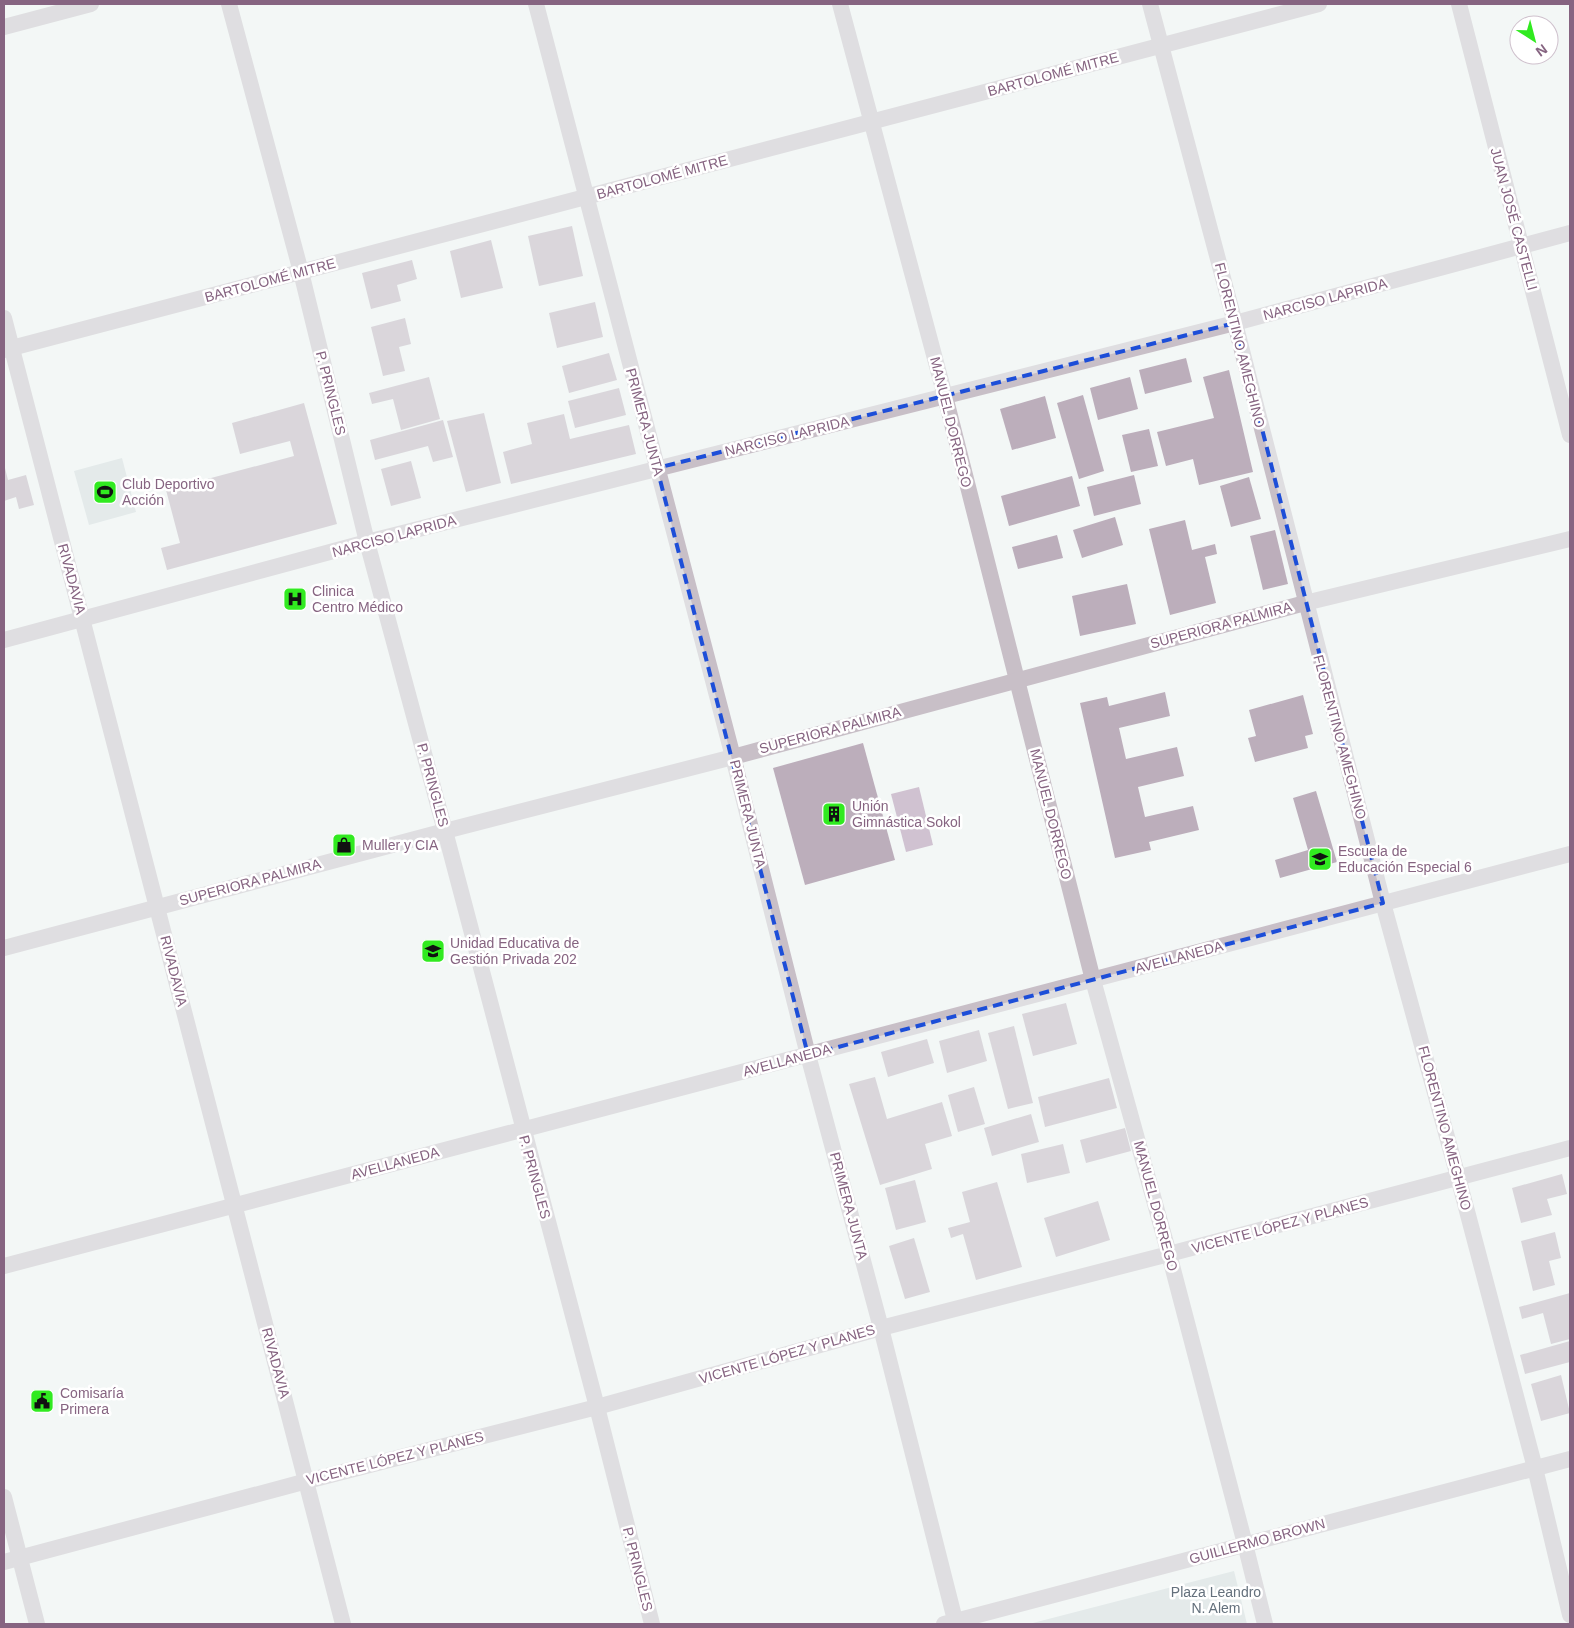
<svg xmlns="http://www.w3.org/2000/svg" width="1574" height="1628" viewBox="0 0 1574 1628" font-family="Helvetica,sans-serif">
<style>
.green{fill:#d2d9dc}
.water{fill:#d0c2d1}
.building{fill:#bcaebb}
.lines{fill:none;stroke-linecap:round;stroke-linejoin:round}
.minor{stroke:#c8bfc7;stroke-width:16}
.marked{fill:none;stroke:#1d4ed8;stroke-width:4;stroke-dasharray:10 6;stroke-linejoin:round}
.labels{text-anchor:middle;stroke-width:5;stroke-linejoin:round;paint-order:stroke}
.street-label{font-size:14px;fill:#866481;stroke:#fff}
.poi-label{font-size:14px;fill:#866481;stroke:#fff;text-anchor:start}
.park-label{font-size:14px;fill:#64707c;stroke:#fff}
</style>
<rect width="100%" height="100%" fill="#f3f7f6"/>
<g class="green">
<polygon points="122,458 136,512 89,525 74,471"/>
<polygon points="1234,1571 1247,1624 1029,1624"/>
</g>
<polygon class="water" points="919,787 933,845 906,852 891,794"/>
<g class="building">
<polygon points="572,226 583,276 539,286 528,236"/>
<polygon points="491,240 503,288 461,298 450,251"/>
<polygon points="412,260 417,279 397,285 401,301 371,309 362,273"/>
<polygon points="595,302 603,337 557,348 549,313"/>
<polygon points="405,318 411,344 399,347 405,371 383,376 371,327"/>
<polygon points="609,353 617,380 569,393 562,366"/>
<polygon points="1186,358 1192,382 1145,394 1139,370"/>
<polygon points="1229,370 1253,472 1199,485 1193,459 1166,466 1157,432 1214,418 1203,377"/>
<polygon points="429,377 440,419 401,430 393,399 372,404 369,393"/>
<polygon points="1130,377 1138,409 1098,420 1090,388"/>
<polygon points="619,388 626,415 575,428 568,401"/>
<polygon points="1083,395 1104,471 1079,479 1057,403"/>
<polygon points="1045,396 1056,438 1012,450 1000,409"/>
<polygon points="304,403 337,524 167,570 161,548 180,543 166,490 294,456 290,441 240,454 232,423"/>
<polygon points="484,413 501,483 466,492 447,421"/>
<polygon points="564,414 570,439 629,425 636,454 511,484 503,452 532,444 527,423"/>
<polygon points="443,420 453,457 433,462 428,446 375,460 370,440"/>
<polygon points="1149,429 1158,466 1131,472 1122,435"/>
<polygon points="411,461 421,498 391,506 381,469"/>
<polygon points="4,464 8,480 26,475 34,505 19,509 16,497 4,501"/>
<polygon points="1134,475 1141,504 1094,516 1087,487"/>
<polygon points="1072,476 1080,506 1009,526 1001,496"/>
<polygon points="1249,477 1261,519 1231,527 1220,486"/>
<polygon points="1115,517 1123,545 1082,558 1073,530"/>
<polygon points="1185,520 1192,550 1215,544 1217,554 1205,557 1216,603 1170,615 1149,529"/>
<polygon points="1275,530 1288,584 1263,590 1250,536"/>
<polygon points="1057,535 1063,558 1018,569 1012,547"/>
<polygon points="1127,584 1136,624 1080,636 1072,596"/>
<polygon points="1165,692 1170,716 1119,728 1126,759 1177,747 1184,776 1138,787 1145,817 1193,806 1199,830 1149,842 1151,850 1115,858 1080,703 1107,697 1109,706"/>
<polygon points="1303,695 1313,734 1305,736 1308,748 1255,762 1248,738 1256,736 1249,710"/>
<polygon points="863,743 895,860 805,885 773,768"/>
<polygon points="1316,791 1337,862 1280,878 1275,860 1308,850 1293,798"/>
<polygon points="1066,1003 1077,1044 1033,1056 1022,1014"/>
<polygon points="1014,1026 1033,1103 1008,1109 988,1033"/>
<polygon points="979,1030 987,1061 947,1073 939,1041"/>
<polygon points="927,1039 934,1063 888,1077 881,1052"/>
<polygon points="875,1077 887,1119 942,1102 952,1136 925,1144 932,1169 880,1185 849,1084"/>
<polygon points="1109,1078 1117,1108 1045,1127 1038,1097"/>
<polygon points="974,1087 985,1124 958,1132 948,1095"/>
<polygon points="1031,1114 1039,1142 992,1156 984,1128"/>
<polygon points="1125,1128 1131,1151 1086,1163 1080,1140"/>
<polygon points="1063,1144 1070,1173 1027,1183 1021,1154"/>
<polygon points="1562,1174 1567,1194 1547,1199 1552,1215 1521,1223 1512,1188"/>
<polygon points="915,1180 926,1222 896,1230 885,1188"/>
<polygon points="997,1182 1022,1267 976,1280 963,1234 951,1238 948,1228 970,1222 962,1192"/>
<polygon points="1098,1201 1110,1240 1056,1257 1044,1218"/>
<polygon points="1555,1232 1561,1258 1549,1261 1555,1285 1533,1291 1521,1241"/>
<polygon points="914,1238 930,1292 905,1299 889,1246"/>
<polygon points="1570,1293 1570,1339 1551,1344 1543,1313 1522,1319 1519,1307"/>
<polygon points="1570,1341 1570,1362 1525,1374 1520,1355"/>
<polygon points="1561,1375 1570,1413 1541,1421 1531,1384"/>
</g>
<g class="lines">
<g class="minor">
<polyline points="229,4 301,272 367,542 445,831 597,1407 652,1624"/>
<polyline points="536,4 733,757 808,1055 881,1328 956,1624"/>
<polyline points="840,4 945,396 1093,980 1169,1254 1245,1544 1265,1624"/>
<polyline points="1150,4 1235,323 1383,903 1458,1177 1535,1468 1570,1615"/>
<polyline points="1459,4 1570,435"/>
<polyline points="4,27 91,4"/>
<polyline points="4,318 343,1624"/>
<polyline points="4,350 1319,4"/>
<polyline points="4,640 367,542 1235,323 1570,233"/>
<polyline points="4,948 445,831 733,757 1305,603 1570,539"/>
<polyline points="4,1266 1570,854"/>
<polyline points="4,1497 37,1624"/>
<polyline points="4,1562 307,1481 597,1407 881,1328 1169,1254 1570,1148"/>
<polyline points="944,1624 1570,1459"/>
</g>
</g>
<path d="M0 0H1574V1628H0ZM 1235,323 L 1383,903 L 808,1055 L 657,468 Z" fill="#f3f7f6" fill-opacity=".55" fill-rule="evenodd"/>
<path class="marked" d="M 1235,323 L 1383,903 L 808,1055 L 657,468 Z"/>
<defs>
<g id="stadium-square" transform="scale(1.25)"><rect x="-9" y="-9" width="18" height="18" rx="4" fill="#31ea20" stroke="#fff"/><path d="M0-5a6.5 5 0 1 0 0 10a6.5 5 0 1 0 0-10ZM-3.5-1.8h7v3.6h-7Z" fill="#111"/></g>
<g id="hospital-square" transform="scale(1.25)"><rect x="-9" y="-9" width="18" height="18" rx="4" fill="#31ea20" stroke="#fff"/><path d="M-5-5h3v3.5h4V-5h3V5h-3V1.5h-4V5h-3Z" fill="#111"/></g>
<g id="building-square" transform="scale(1.25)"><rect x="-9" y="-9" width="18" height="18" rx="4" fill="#31ea20" stroke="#fff"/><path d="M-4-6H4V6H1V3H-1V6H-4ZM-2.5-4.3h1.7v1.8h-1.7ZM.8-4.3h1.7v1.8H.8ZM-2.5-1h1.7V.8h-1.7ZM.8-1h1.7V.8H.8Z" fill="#111"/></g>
<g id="shop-square" transform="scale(1.25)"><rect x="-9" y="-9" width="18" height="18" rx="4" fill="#31ea20" stroke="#fff"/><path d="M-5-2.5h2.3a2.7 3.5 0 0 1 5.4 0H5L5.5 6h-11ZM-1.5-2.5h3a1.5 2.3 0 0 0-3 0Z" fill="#111"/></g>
<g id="school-square" transform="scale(1.25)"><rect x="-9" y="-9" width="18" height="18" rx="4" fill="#31ea20" stroke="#fff"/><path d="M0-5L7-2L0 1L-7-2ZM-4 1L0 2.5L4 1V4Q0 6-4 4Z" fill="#111"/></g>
<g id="university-square" transform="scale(1.25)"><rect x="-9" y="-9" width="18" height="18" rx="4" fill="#31ea20" stroke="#fff"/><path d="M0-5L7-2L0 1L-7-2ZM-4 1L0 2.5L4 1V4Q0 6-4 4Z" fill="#111"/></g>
<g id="civic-square" transform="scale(1.25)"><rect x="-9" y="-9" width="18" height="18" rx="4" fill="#31ea20" stroke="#fff"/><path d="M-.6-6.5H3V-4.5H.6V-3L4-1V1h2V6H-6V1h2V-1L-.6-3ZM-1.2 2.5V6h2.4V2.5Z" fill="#111"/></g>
</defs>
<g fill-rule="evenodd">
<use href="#stadium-square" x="105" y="492"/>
<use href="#hospital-square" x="295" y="599"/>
<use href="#building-square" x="834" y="814"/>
<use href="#shop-square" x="344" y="845"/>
<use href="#school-square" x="1320" y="859"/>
<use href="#university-square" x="433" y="951"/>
<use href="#civic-square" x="42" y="1401"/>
</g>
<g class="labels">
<g class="street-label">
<text transform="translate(1053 74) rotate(-15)" y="5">BARTOLOMÉ MITRE</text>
<text transform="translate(662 177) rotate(-15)" y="5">BARTOLOMÉ MITRE</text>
<text transform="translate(1514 219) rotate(75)" y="5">JUAN JOSÉ CASTELLI</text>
<text transform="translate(270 280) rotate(-15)" y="5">BARTOLOMÉ MITRE</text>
<text transform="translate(1325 299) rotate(-15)" y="5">NARCISO LAPRIDA</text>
<text transform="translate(1240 345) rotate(76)" y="5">FLORENTINO AMEGHINO</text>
<text transform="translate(331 393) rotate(76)" y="5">P. PRINGLES</text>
<text transform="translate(645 422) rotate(75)" y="5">PRIMERA JUNTA</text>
<text transform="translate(951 422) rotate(76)" y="5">MANUEL DORREGO</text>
<text transform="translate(787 436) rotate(-14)" y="5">NARCISO LAPRIDA</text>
<text transform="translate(394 536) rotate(-15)" y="5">NARCISO LAPRIDA</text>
<text transform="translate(72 579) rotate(75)" y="5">RIVADAVIA</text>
<text transform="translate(1221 625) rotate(-15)" y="5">SUPERIORA PALMIRA</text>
<text transform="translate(830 730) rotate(-15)" y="5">SUPERIORA PALMIRA</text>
<text transform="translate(1340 737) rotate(75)" y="5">FLORENTINO AMEGHINO</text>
<text transform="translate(433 785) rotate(75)" y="5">P. PRINGLES</text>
<text transform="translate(748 814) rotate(76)" y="5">PRIMERA JUNTA</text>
<text transform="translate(1051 814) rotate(76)" y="5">MANUEL DORREGO</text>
<text transform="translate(250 882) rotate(-15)" y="5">SUPERIORA PALMIRA</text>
<text transform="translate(1179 957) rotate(-15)" y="5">AVELLANEDA</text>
<text transform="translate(174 971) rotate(76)" y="5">RIVADAVIA</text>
<text transform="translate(787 1060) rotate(-15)" y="5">AVELLANEDA</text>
<text transform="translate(1445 1128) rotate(75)" y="5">FLORENTINO AMEGHINO</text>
<text transform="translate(395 1163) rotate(-15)" y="5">AVELLANEDA</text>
<text transform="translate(535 1177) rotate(75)" y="5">P. PRINGLES</text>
<text transform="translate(849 1206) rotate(75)" y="5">PRIMERA JUNTA</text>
<text transform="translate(1156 1206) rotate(75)" y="5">MANUEL DORREGO</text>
<text transform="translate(1280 1225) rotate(-15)" y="5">VICENTE LÓPEZ Y PLANES</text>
<text transform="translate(787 1354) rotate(-16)" y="5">VICENTE LÓPEZ Y PLANES</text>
<text transform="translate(276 1363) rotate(75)" y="5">RIVADAVIA</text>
<text transform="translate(395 1458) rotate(-14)" y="5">VICENTE LÓPEZ Y PLANES</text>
<text transform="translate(1257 1541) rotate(-15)" y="5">GUILLERMO BROWN</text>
<text transform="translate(638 1569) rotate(76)" y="5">P. PRINGLES</text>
</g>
<g class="poi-label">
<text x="122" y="489">Club Deportivo<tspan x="122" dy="16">Acción</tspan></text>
<text x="312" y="596">Clinica<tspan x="312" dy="16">Centro Médico</tspan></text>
<text x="852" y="811">Unión<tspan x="852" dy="16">Gimnástica Sokol</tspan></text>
<text x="362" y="850">Muller y CIA</text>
<text x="1338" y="856">Escuela de<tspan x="1338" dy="16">Educación Especial 6</tspan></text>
<text x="450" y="948">Unidad Educativa de<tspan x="450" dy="16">Gestión Privada 202</tspan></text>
<text x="60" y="1398">Comisaría<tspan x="60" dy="16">Primera</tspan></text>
</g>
<g class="park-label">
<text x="1216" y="1597">Plaza Leandro<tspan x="1216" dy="16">N. Alem</tspan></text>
</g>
</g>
<rect width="1574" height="1628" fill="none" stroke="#866481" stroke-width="10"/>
<g transform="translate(1534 40) rotate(144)"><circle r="24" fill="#ffffff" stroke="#cfc1cd"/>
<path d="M0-4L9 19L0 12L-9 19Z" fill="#31ea20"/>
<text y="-8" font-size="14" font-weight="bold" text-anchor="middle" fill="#866481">N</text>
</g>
</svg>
